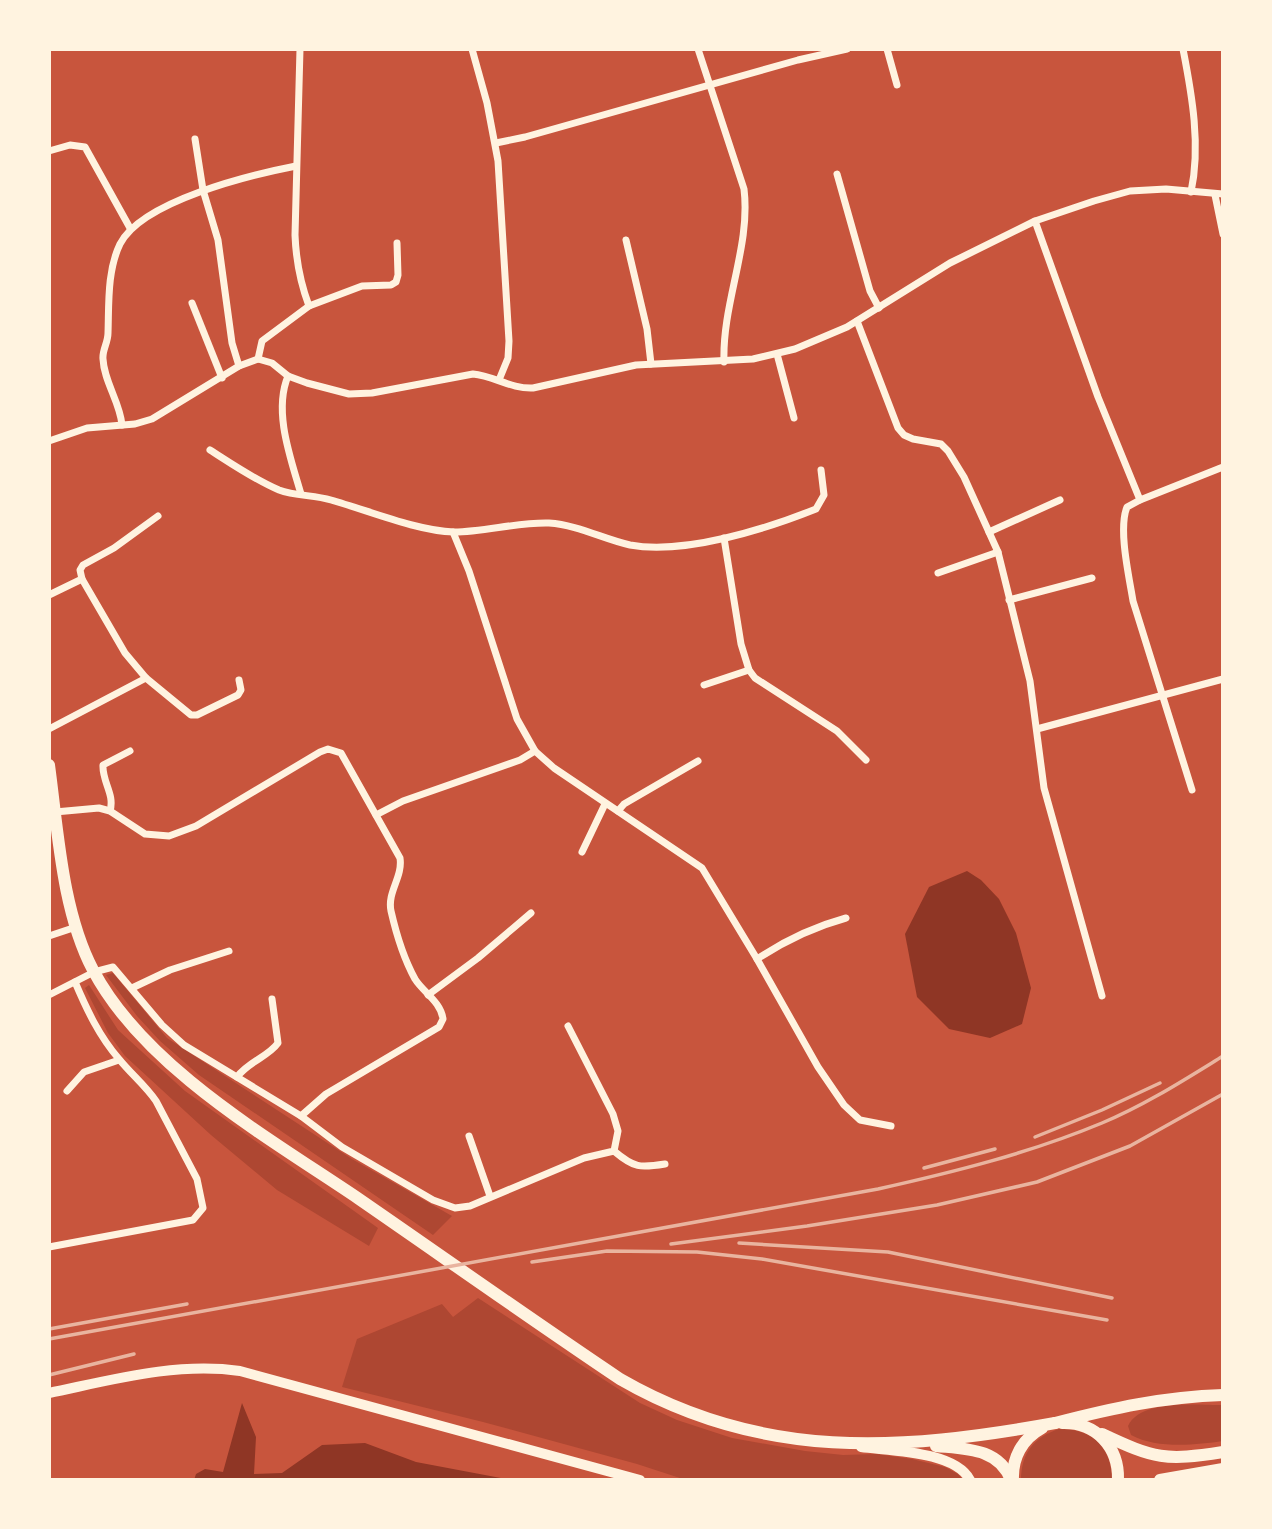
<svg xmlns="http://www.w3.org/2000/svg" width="1272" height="1529" viewBox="0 0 1272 1529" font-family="'PT Sans',sans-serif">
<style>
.green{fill:#ae4732}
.water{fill:#8f3625}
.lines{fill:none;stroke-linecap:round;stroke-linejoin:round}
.minor{stroke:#fff3e0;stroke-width:7}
.secondary{stroke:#fff3e0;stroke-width:10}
.primary{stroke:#fff3e0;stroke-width:12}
.trunk{stroke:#fff3e0;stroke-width:12}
.rail{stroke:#e9b49f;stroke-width:3.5}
</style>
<rect width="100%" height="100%" fill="#c8553d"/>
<g class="green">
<polygon points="113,973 167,1038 352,1159 452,1216 433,1235 199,1075 160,1041 137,1016 106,975"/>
<polygon points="89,985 118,1030 185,1091 378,1228 369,1246 277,1190 211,1135 125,1056 108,1033 85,988"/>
<polygon points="478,1298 640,1403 677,1420 732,1438 805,1451 843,1455 877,1454 912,1459 945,1467 958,1474 963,1480 686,1480 637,1464 483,1422 342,1387 357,1339 442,1304 453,1317"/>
<path d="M 1223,1405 L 1223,1441 C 1195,1445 1157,1449 1131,1435 L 1128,1426 C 1140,1399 1197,1405 1223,1405 Z"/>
<path d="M 1059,1429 C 1093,1429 1111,1446 1112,1480 L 1021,1480 C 1021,1453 1034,1437 1059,1429 Z"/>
</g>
<g class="water">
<polygon points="967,871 981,880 999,899 1016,933 1031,988 1022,1024 990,1038 949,1029 917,997 905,934 929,887"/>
<polygon points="242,1403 256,1437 254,1474 282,1473 322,1445 365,1443 416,1462 512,1480 194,1480 196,1474 205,1469 223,1472"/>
</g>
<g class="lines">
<g class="minor">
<path d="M 300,49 L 295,235 C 296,261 300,282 309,306"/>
<polyline points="472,49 487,103 498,161 509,341 508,358 499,380"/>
<path d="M 698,49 L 744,189 C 751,246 722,303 724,362"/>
<polyline points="887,49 897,85"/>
<path d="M 1183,49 C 1192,95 1201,146 1191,192"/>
<polyline points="195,139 203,190 218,240 232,343 239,366"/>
<polyline points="496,143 525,137 798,60 847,49"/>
<polyline points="49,151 70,145 85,147 130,228"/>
<polyline points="837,174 870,291 879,308"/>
<polyline points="1215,195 1223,234"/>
<path d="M 1035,221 L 1098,397 L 1140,500 L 1127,507 C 1118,529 1129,576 1133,601 L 1192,790"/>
<polyline points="626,240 647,329 651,364"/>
<polyline points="192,303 222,378"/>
<polyline points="857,321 898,428 904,435 913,439 941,444 948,451 964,477 998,552 1030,681 1044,788 1102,996"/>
<polyline points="777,354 794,418"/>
<polyline points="258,359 262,341 309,306 362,286 391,285 396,282 398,275 397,243"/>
<path d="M 288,376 C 273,412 291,459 301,494"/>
<path d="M 122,425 C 120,402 104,382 103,359 C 102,350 108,343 108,333 C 109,304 107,271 120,244 C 142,201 250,175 296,166"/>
<path d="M 49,441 L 87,428 L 135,424 L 152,419 L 239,366 L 258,359 L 272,363 L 288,376 L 307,383 L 349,394 L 372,393 L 473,374 C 494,376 511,389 533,388 L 636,365 L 753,359 L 795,349 L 847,327 L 950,263 L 1035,221 L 1094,201 L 1130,191 L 1166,189 L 1223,194"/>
<path d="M 210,450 C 232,464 255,480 279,490 C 295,496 314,495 331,500 C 367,510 417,531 454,532 C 485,532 517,522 549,523 C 578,525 603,539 630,545 C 684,555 766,529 816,509 L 824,495 L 821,470"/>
<polyline points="1140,500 1223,467"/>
<polyline points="453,532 469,571 517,719 535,751 554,768 702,868 757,959 818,1067 844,1105 860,1120 891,1126"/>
<polyline points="989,532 1060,500"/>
<polyline points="724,538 741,644 749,670 755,678 837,731 866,760"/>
<polyline points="938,573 998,552"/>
<polyline points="49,595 82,579 80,570 83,565 114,548 158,516"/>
<polyline points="1009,600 1092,578"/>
<polyline points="146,678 191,715 197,715 238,695 241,690 239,680"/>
<polyline points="704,685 749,670"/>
<polyline points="49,729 146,678 125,653 82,579"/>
<polyline points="1037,729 1223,679"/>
<path d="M 110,811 C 115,794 102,782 103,765 L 130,751"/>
<polyline points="618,811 624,804 698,761"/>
<path d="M 55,812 L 99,808 L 110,811 L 145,834 L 169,836 L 196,826 L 320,752 L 328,749 L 341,753 L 400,858 C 403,877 387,892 391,911 C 396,933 404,959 415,979 C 423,992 441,1002 443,1019 L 439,1027 L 326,1094 L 301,1116"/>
<polyline points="376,815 403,801 520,760 535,751"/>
<polyline points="582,852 605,804"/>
<polyline points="49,936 76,927"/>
<path d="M 757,959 C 786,940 813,927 846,918"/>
<polyline points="132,988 170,970 229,951"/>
<polyline points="49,995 94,972 113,967 162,1025 184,1045 301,1116 342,1147 433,1200 455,1208 470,1206 584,1158 614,1151 618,1131 613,1114 568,1026"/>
<polyline points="428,995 478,958 531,913"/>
<path d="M 237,1077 C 249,1061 268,1057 278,1043 L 272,999"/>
<polyline points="67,1091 84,1072 119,1060"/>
<polyline points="469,1136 490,1196"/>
<path d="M 614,1151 C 634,1168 640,1168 665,1164"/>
<path d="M 49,1247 L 193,1220 L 203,1208 L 197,1179 L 156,1101 C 145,1085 131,1074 119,1059 C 99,1036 87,1010 75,982"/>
</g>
<g class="secondary">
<path d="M 49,1393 C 112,1380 175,1362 240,1371 L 640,1480"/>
<path d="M 861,1447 C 891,1451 955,1451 970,1480"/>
</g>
<g class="primary">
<path d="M 49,765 C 58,831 62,911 93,970 C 145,1068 269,1138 359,1199 C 446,1259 532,1320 620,1379 C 762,1461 900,1451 1055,1423"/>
<path d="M 1062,1423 C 1096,1422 1119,1447 1118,1480"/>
<path d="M 1102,1434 C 1155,1459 1165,1461 1223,1452"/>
<path d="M 936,1446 C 966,1449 999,1448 1011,1480"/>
<polyline points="1202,1477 1223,1479"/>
<path d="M 1013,1480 C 1012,1458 1022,1439 1042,1428"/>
<polyline points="1160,1480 1223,1469"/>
</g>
<path class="trunk" d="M 1055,1423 C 1113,1408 1163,1397 1223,1395"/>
<g class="rail">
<polyline points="1035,1137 1102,1110 1160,1083"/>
<polyline points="924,1168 995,1149"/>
<polyline points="739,1243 888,1252 1112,1298"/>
<polyline points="671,1244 807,1226 937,1205 1037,1182 1130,1146 1223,1094"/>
<polyline points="532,1262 607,1251 697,1252 762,1259 1107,1320"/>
<polyline points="49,1329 187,1304"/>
<path d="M 49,1339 L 878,1189 C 954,1172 1030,1153 1102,1123 C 1145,1105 1184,1080 1223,1056"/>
<polyline points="49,1375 134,1354"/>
</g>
</g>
<rect width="1272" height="1529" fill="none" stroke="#fff3e0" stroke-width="102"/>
</svg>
